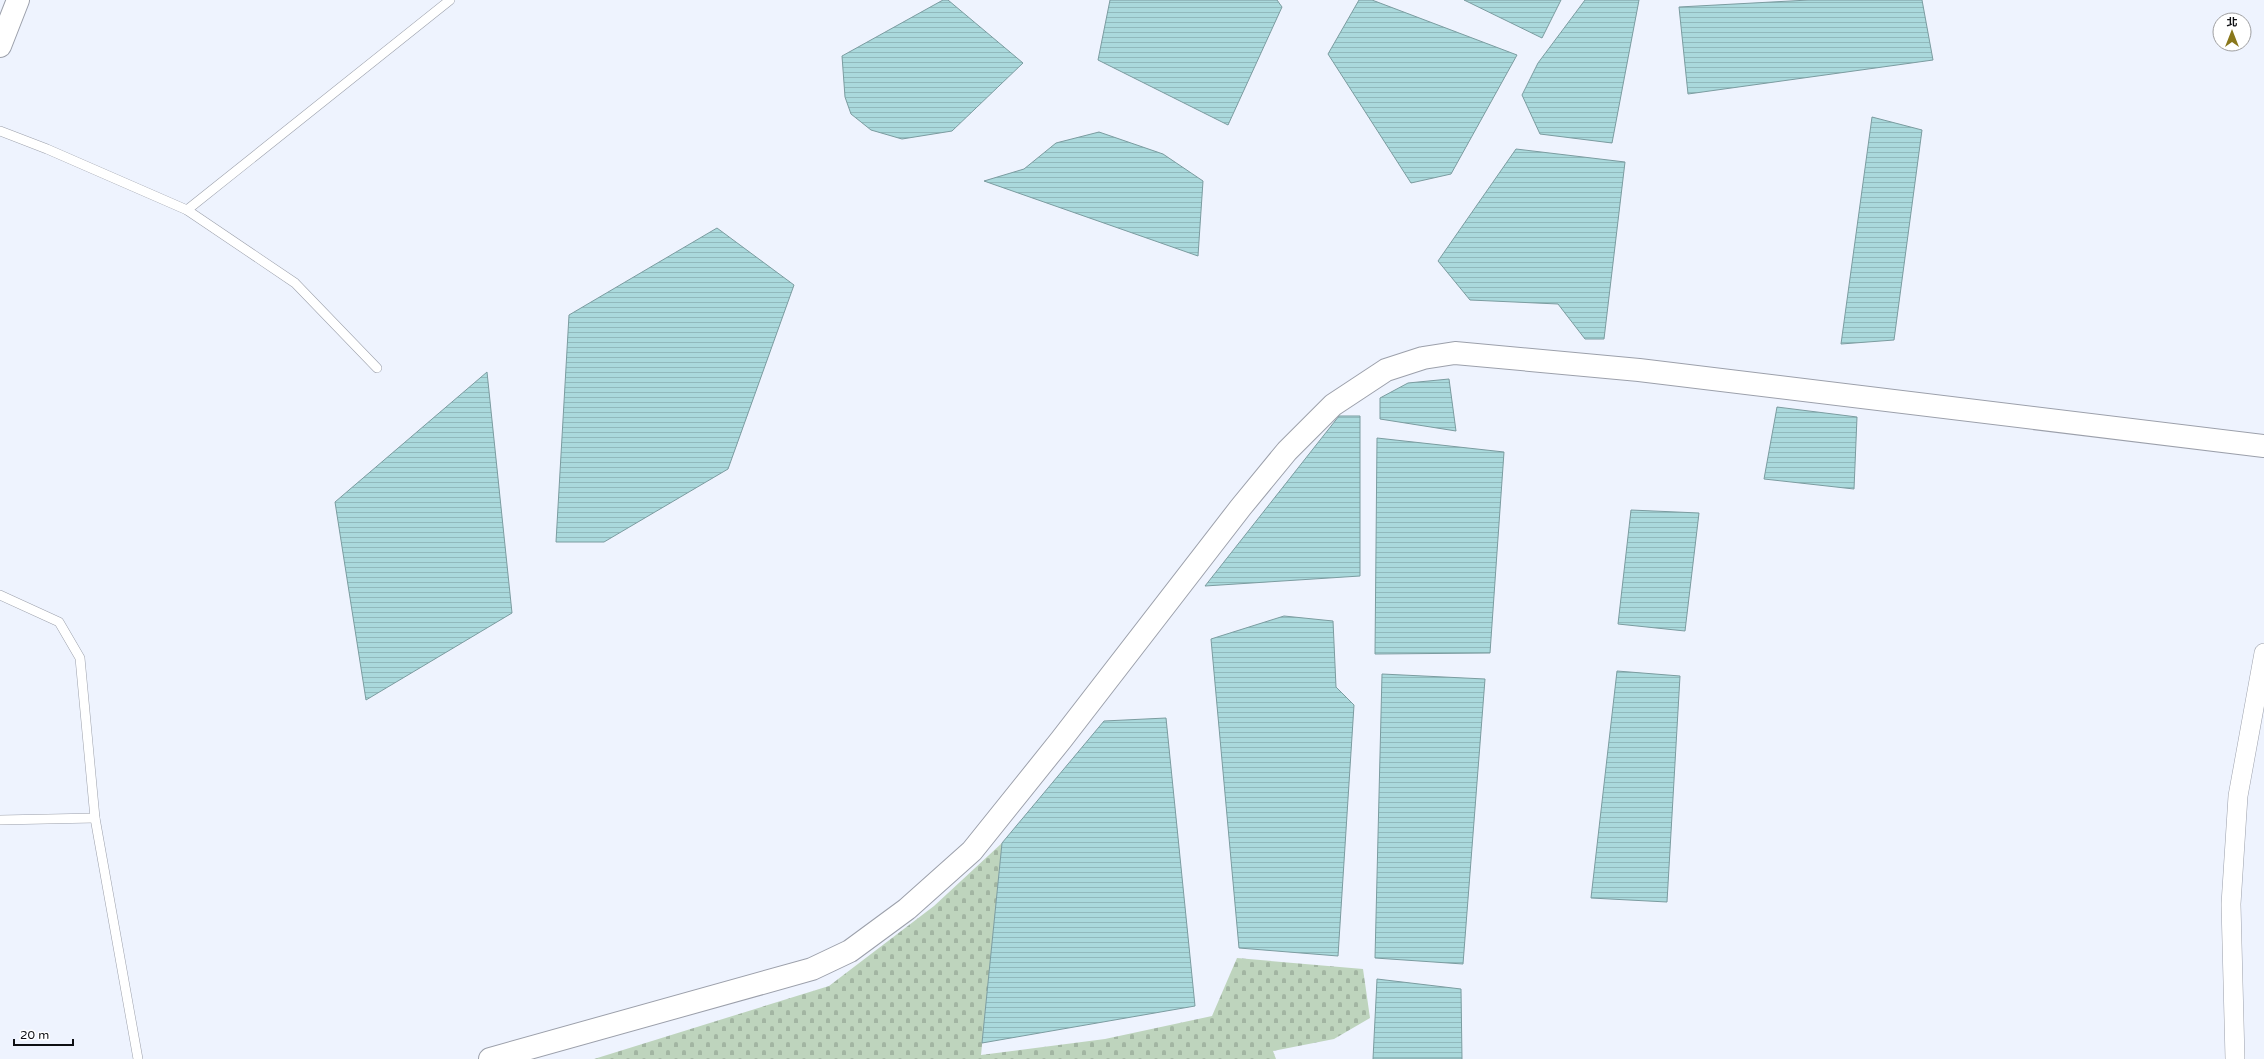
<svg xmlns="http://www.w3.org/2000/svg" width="2264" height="1059" viewBox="0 0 2264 1059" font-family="'Varela Round','Noto Sans TC',sans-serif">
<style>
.cemetery{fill:url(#cemetery-stones)}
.water{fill:url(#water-rules);stroke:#7b9ca0}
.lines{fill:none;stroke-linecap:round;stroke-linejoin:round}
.service-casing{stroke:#9ca0ab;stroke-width:10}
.minor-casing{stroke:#9ca0ab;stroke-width:20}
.tertiary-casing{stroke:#9ca0ab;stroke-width:24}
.primary-casing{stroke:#9ca0ab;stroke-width:24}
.service{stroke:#fff;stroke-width:9}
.minor{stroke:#fff;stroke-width:19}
.tertiary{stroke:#fff;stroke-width:22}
.primary{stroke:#fff;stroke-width:22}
</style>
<defs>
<pattern id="cemetery-stones" width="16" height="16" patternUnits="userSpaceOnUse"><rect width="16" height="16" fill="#bed4bd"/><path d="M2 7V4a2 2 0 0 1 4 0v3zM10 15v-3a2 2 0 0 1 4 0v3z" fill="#a2b5a2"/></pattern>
<pattern id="water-rules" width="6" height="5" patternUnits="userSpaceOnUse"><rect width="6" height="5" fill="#aad9dc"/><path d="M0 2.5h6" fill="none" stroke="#91b9bc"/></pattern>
</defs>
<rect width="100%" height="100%" fill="#eef3fe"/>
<polygon class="cemetery" points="1002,843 981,1055 1105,1039 1212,1016 1237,958 1363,969 1370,1018 1334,1039 1273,1051 1276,1059 594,1059 829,986 934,906"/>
<g class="water">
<polygon points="943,0 948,0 1023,63 952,131 902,139 871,130 851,114 845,97 842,56"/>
<polygon points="1110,0 1277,0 1282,7 1228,125 1098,60"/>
<polygon points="1359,0 1372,0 1517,55 1451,174 1411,183 1328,54"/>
<polygon points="1464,0 1561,0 1542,38"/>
<polygon points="1585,0 1639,0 1612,143 1540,134 1522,95 1538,63"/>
<polygon points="1809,0 1922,0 1933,60 1688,94 1679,7"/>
<polygon points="1872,117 1922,130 1894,340 1841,344"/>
<polygon points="1099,132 1163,154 1203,181 1198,256 984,181 1024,169 1056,143"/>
<polygon points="1516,149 1625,162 1604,339 1585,339 1558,304 1470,300 1438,261"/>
<polygon points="717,228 794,285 728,469 604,542 556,542 569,315"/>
<polygon points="487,372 512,613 366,700 335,502"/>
<polygon points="1449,379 1456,431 1380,419 1380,398 1408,383"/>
<polygon points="1777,407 1857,417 1854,489 1764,479"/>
<polygon points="1339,416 1360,416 1360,576 1205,586"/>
<polygon points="1377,438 1504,452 1490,653 1375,654"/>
<polygon points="1631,510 1699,513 1685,631 1618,624"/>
<polygon points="1284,616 1333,621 1336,687 1354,705 1338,956 1239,948 1211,639"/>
<polygon points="1617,671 1680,676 1667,902 1591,898"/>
<polygon points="1382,674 1485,679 1463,964 1375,958"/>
<polygon points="1166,718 1195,1006 982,1043 1002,843 1104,721"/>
<polygon points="1377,979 1461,989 1462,1059 1373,1059"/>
</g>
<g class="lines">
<g class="service-casing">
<g id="service">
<polyline points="0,131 47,149 187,210 295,283 377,368"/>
<polyline points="187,210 450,0"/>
<polyline points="0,595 59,622 80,658 95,818 138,1059"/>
<polyline points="0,820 95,818"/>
</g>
</g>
<g class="minor-casing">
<polyline id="minor" points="2235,1059 2231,904 2238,796 2264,653"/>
</g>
<g class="tertiary-casing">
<polyline id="tertiary" points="490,1059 812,969 850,951 907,909 972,851 1061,740 1241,507 1287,451 1333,405 1386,370 1423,358 1455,353 1639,370 2264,446"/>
</g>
<g class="primary-casing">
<polyline id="primary" points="0,46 18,0"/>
</g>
<use href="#service" class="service"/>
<use href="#minor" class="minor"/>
<use href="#tertiary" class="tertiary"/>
<use href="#primary" class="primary"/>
</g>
<g transform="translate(2232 32)"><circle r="19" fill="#ffffff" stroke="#9f9fa1"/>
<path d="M0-3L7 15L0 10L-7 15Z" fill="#89771b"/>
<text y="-6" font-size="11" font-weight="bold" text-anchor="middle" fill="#0e0f13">北</text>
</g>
<path d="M14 1039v6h59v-6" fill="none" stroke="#0e0f13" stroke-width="2"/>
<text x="20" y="1039" font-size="12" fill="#0e0f13" stroke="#ffffff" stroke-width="3" paint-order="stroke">20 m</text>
</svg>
